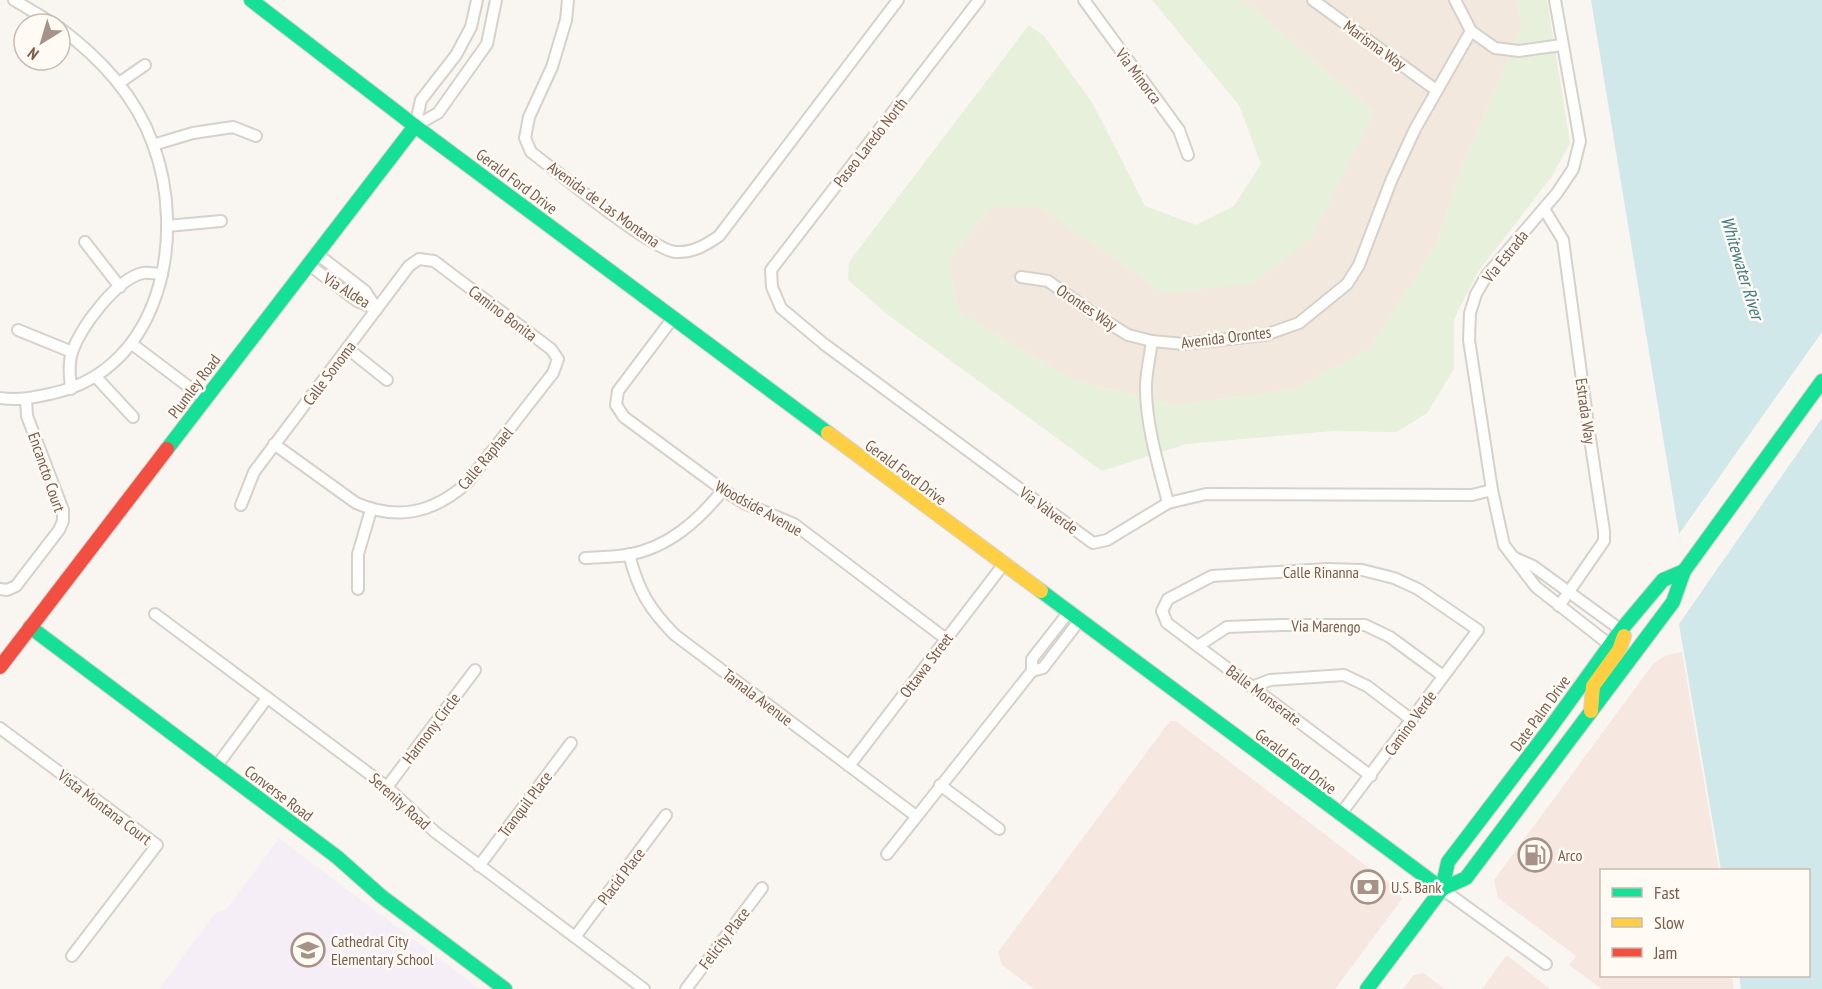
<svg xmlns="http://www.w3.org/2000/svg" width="1822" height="989" viewBox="0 0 1822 989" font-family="'PT Sans Narrow',sans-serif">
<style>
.residential{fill:#f2e8de}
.commercial{fill:#f6e8e1}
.education{fill:#f6eef6}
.green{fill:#e7f0db}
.water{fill:#d0e8ea}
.pier{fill:#f9f5f0}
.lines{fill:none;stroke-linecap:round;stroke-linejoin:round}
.street-casing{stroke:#d7d1cb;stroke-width:14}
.fast-casing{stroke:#d9d2cb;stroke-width:16}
.slow-casing{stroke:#d9d2cb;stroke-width:16}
.jam-casing{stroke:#d9d2cb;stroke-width:16}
.street{stroke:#fefefd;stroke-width:10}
.fast{stroke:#16e098;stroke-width:14}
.slow{stroke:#ffcf43;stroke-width:14}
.jam{stroke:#f24e42;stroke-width:14}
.labels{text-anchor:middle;stroke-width:5;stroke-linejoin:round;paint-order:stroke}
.street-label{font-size:16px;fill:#7a5c4d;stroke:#fffaf3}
.poi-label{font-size:16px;fill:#7a5c4d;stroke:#fffaf3;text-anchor:start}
.water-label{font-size:18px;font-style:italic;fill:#437c86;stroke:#fffaf3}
</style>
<rect width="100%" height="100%" fill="#f9f5f0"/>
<polygon class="residential" points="1242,0 1517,0 1522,28 1461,170 1435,247 1371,348 1293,390 1174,405 1075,381 959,313 948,261 992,207 1041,207 1164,293 1374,112"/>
<g class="commercial">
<polygon points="1682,652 1719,870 1602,870 1602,976 1732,976 1734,989 1602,989 1569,965 1576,956 1498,898 1494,880 1653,664 1667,655"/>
<polygon points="1170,721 1176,721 1398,890 1402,899 1335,989 1034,989 1002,965 998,952"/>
<polygon points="1508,956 1550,989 1482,989 1505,957"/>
<polygon points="1423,973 1445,989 1403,989 1414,975"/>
</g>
<polygon class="education" points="279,838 341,885 480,989 159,989 216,912 226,910"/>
<polygon class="green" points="1152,0 1242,0 1374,112 1312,237 1253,284 1164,293 1041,207 992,207 948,261 959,313 1075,381 1174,405 1293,390 1371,348 1435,247 1461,170 1522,28 1517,0 1547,0 1570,143 1552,176 1478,272 1454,319 1454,369 1427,413 1397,432 1333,431 1186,444 1102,471 888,315 848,280 849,262 1029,25 1044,36 1093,104 1145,206 1196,225 1234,206 1261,164 1239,105"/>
<polygon class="water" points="1591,0 1822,0 1822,989 1741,989 1739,976 1808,976 1808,870 1721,870 1679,624 1693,604 1679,534"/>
<polygon class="pier" points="1822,332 1822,418 1693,604 1679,534"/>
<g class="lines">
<g class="street-casing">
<g id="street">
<polyline points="14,0 54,24"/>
<path d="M 568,0 L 566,20 L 552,67 L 529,117 L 525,138 L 531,152 C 555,170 654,252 676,252 C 693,253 706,245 719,236 L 898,0"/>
<polyline points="979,0 771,270 772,287 781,308 824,344 1093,543 1107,540 1168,503 1206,494 1472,495 1492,490"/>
<polyline points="1084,0 1179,130 1188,155"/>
<polyline points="1313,0 1436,90"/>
<polyline points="1455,0 1471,31 1495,48 1519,51 1562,45"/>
<polyline points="1555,0 1580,141 1573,169 1557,193 1487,275 1476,294 1470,313 1469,340 1492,490 1504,545 1536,587 1610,645"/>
<polyline points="119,83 145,65"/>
<polyline points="415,126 438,113 487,44 496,0"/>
<polyline points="415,126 421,100 456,55 471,27 477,0"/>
<polyline points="153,145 193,133 233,127 256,136"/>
<polyline points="1544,209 1563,240 1589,432 1604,531 1604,541 1559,606"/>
<polyline points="167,226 221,221"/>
<polyline points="85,242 120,287"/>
<polyline points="308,264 357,301 377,309 365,291 316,253"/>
<polyline points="1021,277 1048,281 1094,314 1128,335 1152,341"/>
<polyline points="673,318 618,391 616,405 624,417 723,490 744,503 794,524 946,639"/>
<polyline points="18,330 72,352"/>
<polyline points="132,344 205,399"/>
<polyline points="347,348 387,380"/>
<polyline points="96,377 133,417"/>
<path d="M 71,389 C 70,376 68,364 72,352 C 81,327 116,279 143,273 C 148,272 156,274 162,274"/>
<path d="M 0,398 C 19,401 36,397 54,393 C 162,368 187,235 153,144 C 135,95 101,59 60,28"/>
<path d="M 1168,503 C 1159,467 1147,429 1146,392 C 1145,375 1150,358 1152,341 L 1184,344 L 1265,335 L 1299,323 L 1347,284 L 1359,265 L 1391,181 L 1415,129 L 1471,31"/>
<path d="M 241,505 L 254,472 L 409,266 L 419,259 L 434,261 L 551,349 L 558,359 L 553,373 L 467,483 C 433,513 398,521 356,503 L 274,444"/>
<path d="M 629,554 C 638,590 649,609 675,635 L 916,816"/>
<path d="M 585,558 C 599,557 614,557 627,555 C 668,548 698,521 723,490"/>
<polyline points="1515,558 1533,566 1621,630"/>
<polyline points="0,589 7,590 16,586 59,530 63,521 63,510 27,416 26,399"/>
<polyline points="358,589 358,554 371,510"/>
<polyline points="155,614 387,787 435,832 644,989"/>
<polyline points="1198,646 1227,627 1281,625 1365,625 1390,637 1443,676"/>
<polyline points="1032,671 1032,659 1068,613"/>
<polyline points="1252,687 1270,680 1344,675 1367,686 1412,720"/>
<polyline points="0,728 157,845 72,956"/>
<polyline points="849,766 1003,565"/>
<polyline points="216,767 267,698"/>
<polyline points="940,785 999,829"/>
<polyline points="387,787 475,670"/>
<polyline points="1340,815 1478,630 1418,589 1394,578 1362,570 1327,569 1212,576 1168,599 1162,611 1167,623 1371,776"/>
<polyline points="887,854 1032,671 1043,668 1079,621"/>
<polyline points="479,866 571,743"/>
<polyline points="1442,889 1546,964"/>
<polyline points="575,937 666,815"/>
<polyline points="686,989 762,888"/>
</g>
</g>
<g class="fast-casing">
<g id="fast">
<polyline points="251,0 415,126 828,433"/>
<polyline points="167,449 415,126"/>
<polyline points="1041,591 1442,889"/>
<polyline points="30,627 337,857 381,896 505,989"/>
<polyline points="1442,889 1466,878 1673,602 1684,571 1822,381"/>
<polyline points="1367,989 1442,889 1448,862 1548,731 1621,630 1663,580 1684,571"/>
</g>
</g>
<g class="slow-casing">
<g id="slow">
<polyline points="828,433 1041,591"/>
<polyline points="1591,711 1593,686 1619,650 1624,636"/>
</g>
</g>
<g class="jam-casing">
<polyline id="jam" points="0,667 167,449"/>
</g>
<use href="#street" class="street"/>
<use href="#fast" class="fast"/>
<use href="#slow" class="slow"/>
<use href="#jam" class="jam"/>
</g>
<defs>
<g id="fuel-ring" transform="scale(1.725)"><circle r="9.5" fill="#fffaf3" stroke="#a69286" stroke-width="1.5"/><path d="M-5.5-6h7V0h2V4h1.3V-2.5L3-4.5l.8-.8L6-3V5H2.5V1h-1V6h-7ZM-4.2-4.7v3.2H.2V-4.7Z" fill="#a69286"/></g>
<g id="bank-ring" transform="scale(1.725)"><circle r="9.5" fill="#fffaf3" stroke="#a69286" stroke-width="1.5"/><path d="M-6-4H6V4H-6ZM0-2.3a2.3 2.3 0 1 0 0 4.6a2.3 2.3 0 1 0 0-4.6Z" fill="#a69286"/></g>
<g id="school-ring" transform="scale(1.725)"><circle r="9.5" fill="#fffaf3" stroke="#a69286" stroke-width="1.5"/><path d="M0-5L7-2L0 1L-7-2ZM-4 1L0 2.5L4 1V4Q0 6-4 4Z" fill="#a69286"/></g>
</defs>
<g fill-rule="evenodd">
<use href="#fuel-ring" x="1535" y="855"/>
<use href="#bank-ring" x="1368" y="887"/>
<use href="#school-ring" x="308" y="950"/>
</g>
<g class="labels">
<g class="street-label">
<text transform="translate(1375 45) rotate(36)" y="6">Marisma Way</text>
<text transform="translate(1139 76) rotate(53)" y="6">Via Minorca</text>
<text transform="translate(870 142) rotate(-52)" y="6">Paseo Laredo North</text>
<text transform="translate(517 181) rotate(37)" y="6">Gerald Ford Drive</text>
<text transform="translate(604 204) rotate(36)" y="6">Avenida de Las Montana</text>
<text transform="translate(1505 256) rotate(-51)" y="6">Via Estrada</text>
<text transform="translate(347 290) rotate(32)" y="6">Via Aldea</text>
<text transform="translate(1087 307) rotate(34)" y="6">Orontes Way</text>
<text transform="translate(503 313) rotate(37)" y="6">Camino Bonita</text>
<text transform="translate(1226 337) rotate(-7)" y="6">Avenida Orontes</text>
<text transform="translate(329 373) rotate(-53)" y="6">Calle Sonoma</text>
<text transform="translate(194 386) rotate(-53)" y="6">Plumley Road</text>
<text transform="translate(1586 411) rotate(82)" y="6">Estrada Way</text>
<text transform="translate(485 458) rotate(-50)" y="6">Calle Raphael</text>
<text transform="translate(47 472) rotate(71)" y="6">Encancto Court</text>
<text transform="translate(906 472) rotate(37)" y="6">Gerald Ford Drive</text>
<text transform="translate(759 508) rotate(29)" y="6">Woodside Avenue</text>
<text transform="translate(1049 510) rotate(36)" y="6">Via Valverde</text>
<text x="1321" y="578">Calle Rinanna</text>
<text transform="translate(1326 626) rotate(1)" y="6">Via Marengo</text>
<text transform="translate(926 665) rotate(-53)" y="6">Ottawa Street</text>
<text transform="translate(1264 695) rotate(37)" y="6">Balle Monserate</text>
<text transform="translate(758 697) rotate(37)" y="6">Tamala Avenue</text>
<text transform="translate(1540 713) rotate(-54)" y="6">Date Palm Drive</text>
<text transform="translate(1410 723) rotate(-54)" y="6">Camino Verde</text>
<text transform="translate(431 728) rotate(-53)" y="6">Harmony Circle</text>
<text transform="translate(1296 761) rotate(37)" y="6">Gerald Ford Drive</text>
<text transform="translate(279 793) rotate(37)" y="6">Converse Road</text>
<text transform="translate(400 801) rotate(42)" y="6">Serenity Road</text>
<text transform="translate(525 804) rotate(-53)" y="6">Tranquil Place</text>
<text transform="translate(105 807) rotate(37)" y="6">Vista Montana Court</text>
<text transform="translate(621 876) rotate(-53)" y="6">Placid Place</text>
<text transform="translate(724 938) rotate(-53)" y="6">Felicity Place</text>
</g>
<g class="poi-label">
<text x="1558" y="861">Arco</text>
<text x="1391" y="893">U.S. Bank</text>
<text x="331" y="947">Cathedral City<tspan x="331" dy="18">Elementary School</tspan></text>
</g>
<g class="water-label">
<text transform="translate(1742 268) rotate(73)" y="6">Whitewater River</text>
</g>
</g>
<rect x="1600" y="869" width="210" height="108" fill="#fffaf3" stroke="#cabbb1" stroke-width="1.5"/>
<rect x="1612" y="888" width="30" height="9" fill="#16e098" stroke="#cabbb1" stroke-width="1.5"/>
<text x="1654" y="899" font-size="18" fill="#7a5c4d">Fast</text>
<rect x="1612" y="918" width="30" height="9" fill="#ffcf43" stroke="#cabbb1" stroke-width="1.5"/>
<text x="1654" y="929" font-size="18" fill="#7a5c4d">Slow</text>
<rect x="1612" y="948" width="30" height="9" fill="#f24e42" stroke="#cabbb1" stroke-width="1.5"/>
<text x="1654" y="959" font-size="18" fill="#7a5c4d">Jam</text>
<g transform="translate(42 42) rotate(217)"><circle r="28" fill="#fffaf3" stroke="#cabbb1" stroke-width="1.5"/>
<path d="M0-4.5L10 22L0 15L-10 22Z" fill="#a69286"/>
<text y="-9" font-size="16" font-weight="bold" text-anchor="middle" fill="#7a5c4d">N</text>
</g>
</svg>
